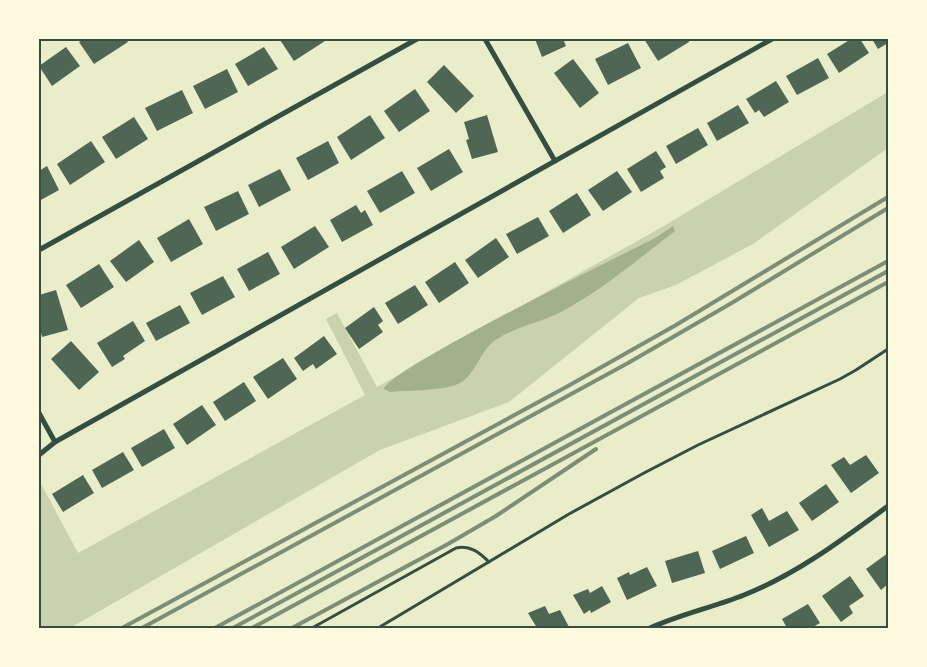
<svg xmlns="http://www.w3.org/2000/svg" width="927" height="667" viewBox="0 0 927 667" font-family="'Public Sans',sans-serif">
<style>
.green{fill:#cad2ad}
.water{fill:#a3b18a}
.building{fill:#4f6655}
.lines{fill:none;stroke-linecap:round;stroke-linejoin:round}
.service{stroke:#344e41;stroke-width:3}
.minor{stroke:#344e41;stroke-width:5}
.rail{stroke:#7c8e77;stroke-width:4}
.neatline{fill:none;stroke:#344e41;stroke-width:2}
</style>
<rect width="100%" height="100%" fill="#e9edc9"/>
<polygon class="green" points="888,92 888,148 753,244 676,285 639,298 509,402 380,450 70,628 39,628 39,483 40,482 78,553 365,395 326,319 337,313 377,387 662,227"/>
<path class="water" d="M 673,226 L 675,231 C 637,260 600,292 557,314 C 537,323 516,327 497,339 C 479,350 477,375 458,384 C 442,391 409,390 390,392 L 384,389 C 389,369 622,255 655,238 Z"/>
<g class="building">
<polygon points="84,39 126,39 128,42 94,64 79,42"/>
<polygon points="281,39 324,39 325,41 294,61 280,40"/>
<polygon points="535,39 563,39 566,46 542,57"/>
<polygon points="644,39 688,39 689,42 658,61"/>
<polygon points="851,39 860,39 869,53 839,73 827,54"/>
<polygon points="872,39 888,39 888,43 878,49"/>
<polygon points="628,43 641,68 608,85 595,59"/>
<polygon points="66,47 80,66 52,86 39,66"/>
<polygon points="264,47 278,69 248,86 235,64"/>
<polygon points="818,58 829,78 797,95 786,76"/>
<polygon points="573,59 599,93 580,108 554,73"/>
<polygon points="444,65 474,96 456,113 427,82"/>
<polygon points="227,69 238,92 205,109 193,86"/>
<polygon points="776,81 789,102 764,117 759,110 755,113 746,99"/>
<polygon points="415,89 430,111 399,132 384,111"/>
<polygon points="182,90 193,113 157,131 145,108"/>
<polygon points="738,105 749,123 717,141 707,123"/>
<polygon points="370,115 385,138 351,160 337,137"/>
<polygon points="487,115 498,152 472,159 466,140 469,139 464,122"/>
<polygon points="134,117 148,139 116,159 102,137"/>
<polygon points="698,128 708,145 676,164 666,146"/>
<polygon points="91,141 105,162 70,185 57,164"/>
<polygon points="328,141 339,163 308,180 296,158"/>
<polygon points="449,149 463,172 431,191 417,168"/>
<polygon points="656,151 666,167 660,171 664,178 641,192 627,169"/>
<polygon points="47,166 59,190 39,201 39,171"/>
<polygon points="280,169 291,190 259,207 248,185"/>
<polygon points="402,171 415,193 380,213 367,191"/>
<polygon points="617,171 632,192 603,211 588,190"/>
<polygon points="238,191 249,214 216,231 204,207"/>
<polygon points="577,193 591,215 563,233 549,211"/>
<polygon points="356,205 361,213 365,210 373,225 342,242 330,220"/>
<polygon points="538,217 549,236 517,254 506,234"/>
<polygon points="189,219 203,244 171,262 157,238"/>
<polygon points="315,226 329,247 294,269 281,247"/>
<polygon points="496,238 509,257 478,278 465,260"/>
<polygon points="139,240 154,262 126,282 110,261"/>
<polygon points="268,252 280,274 249,291 237,269"/>
<polygon points="455,262 469,283 439,303 425,282"/>
<polygon points="99,264 114,287 81,308 66,285"/>
<polygon points="223,276 235,297 202,315 190,293"/>
<polygon points="415,285 428,305 398,324 385,303"/>
<polygon points="56,290 68,330 42,337 39,325 39,295"/>
<polygon points="180,305 190,323 156,341 146,323"/>
<polygon points="374,307 383,321 378,325 383,332 359,349 345,328"/>
<polygon points="133,321 145,341 123,356 125,359 112,367 97,343"/>
<polygon points="324,336 337,354 316,369 313,364 303,371 294,358"/>
<polygon points="71,341 99,372 79,390 51,359"/>
<polygon points="283,358 297,379 268,399 253,377"/>
<polygon points="244,382 256,401 225,421 213,402"/>
<polygon points="202,405 216,425 187,445 173,424"/>
<polygon points="164,429 175,448 142,467 131,448"/>
<polygon points="123,452 134,470 102,488 92,470"/>
<polygon points="866,455 879,473 851,493 831,465 844,457 850,465"/>
<polygon points="83,475 94,493 63,512 52,494"/>
<polygon points="826,484 839,502 812,521 799,503"/>
<polygon points="762,508 769,521 787,511 799,530 769,547 751,515"/>
<polygon points="746,536 754,553 720,569 712,551"/>
<polygon points="698,551 705,573 672,583 665,561"/>
<polygon points="888,553 888,584 881,590 866,569"/>
<polygon points="647,567 657,586 627,600 617,578 629,572 630,575"/>
<polygon points="850,576 864,596 849,606 853,613 841,622 822,596"/>
<polygon points="602,586 611,602 591,613 590,610 584,614 573,595 588,589 590,593"/>
<polygon points="808,604 820,623 811,628 787,628 782,619"/>
<polygon points="545,606 549,614 560,610 569,627 566,628 537,628 528,613"/>
</g>
<g class="lines">
<g class="service">
<path d="M 312,628 L 456,548 C 470,545 479,552 489,562"/>
<polyline points="378,628 569,514 644,473 698,445 840,379 856,370 888,349"/>
</g>
<g class="minor">
<polyline points="485,39 555,161"/>
<polyline points="39,250 417,39"/>
<polyline points="39,413 55,442"/>
<polyline points="39,455 55,442 772,39"/>
<path d="M 650,628 C 681,614 714,607 744,595 C 797,574 843,539 888,506"/>
</g>
<g class="rail">
<polyline points="122,628 568,386 676,325 888,197"/>
<polyline points="142,628 628,363 730,304 888,208"/>
<polyline points="215,628 888,261"/>
<polyline points="233,628 888,271"/>
<polyline points="252,628 888,282"/>
<polyline points="292,628 448,544 496,516 596,449"/>
</g>
</g>
<rect width="927" height="667" fill="none" stroke="#fefae0" stroke-width="80"/>
<rect x="40" y="40" width="847" height="587" class="neatline"/>
</svg>
